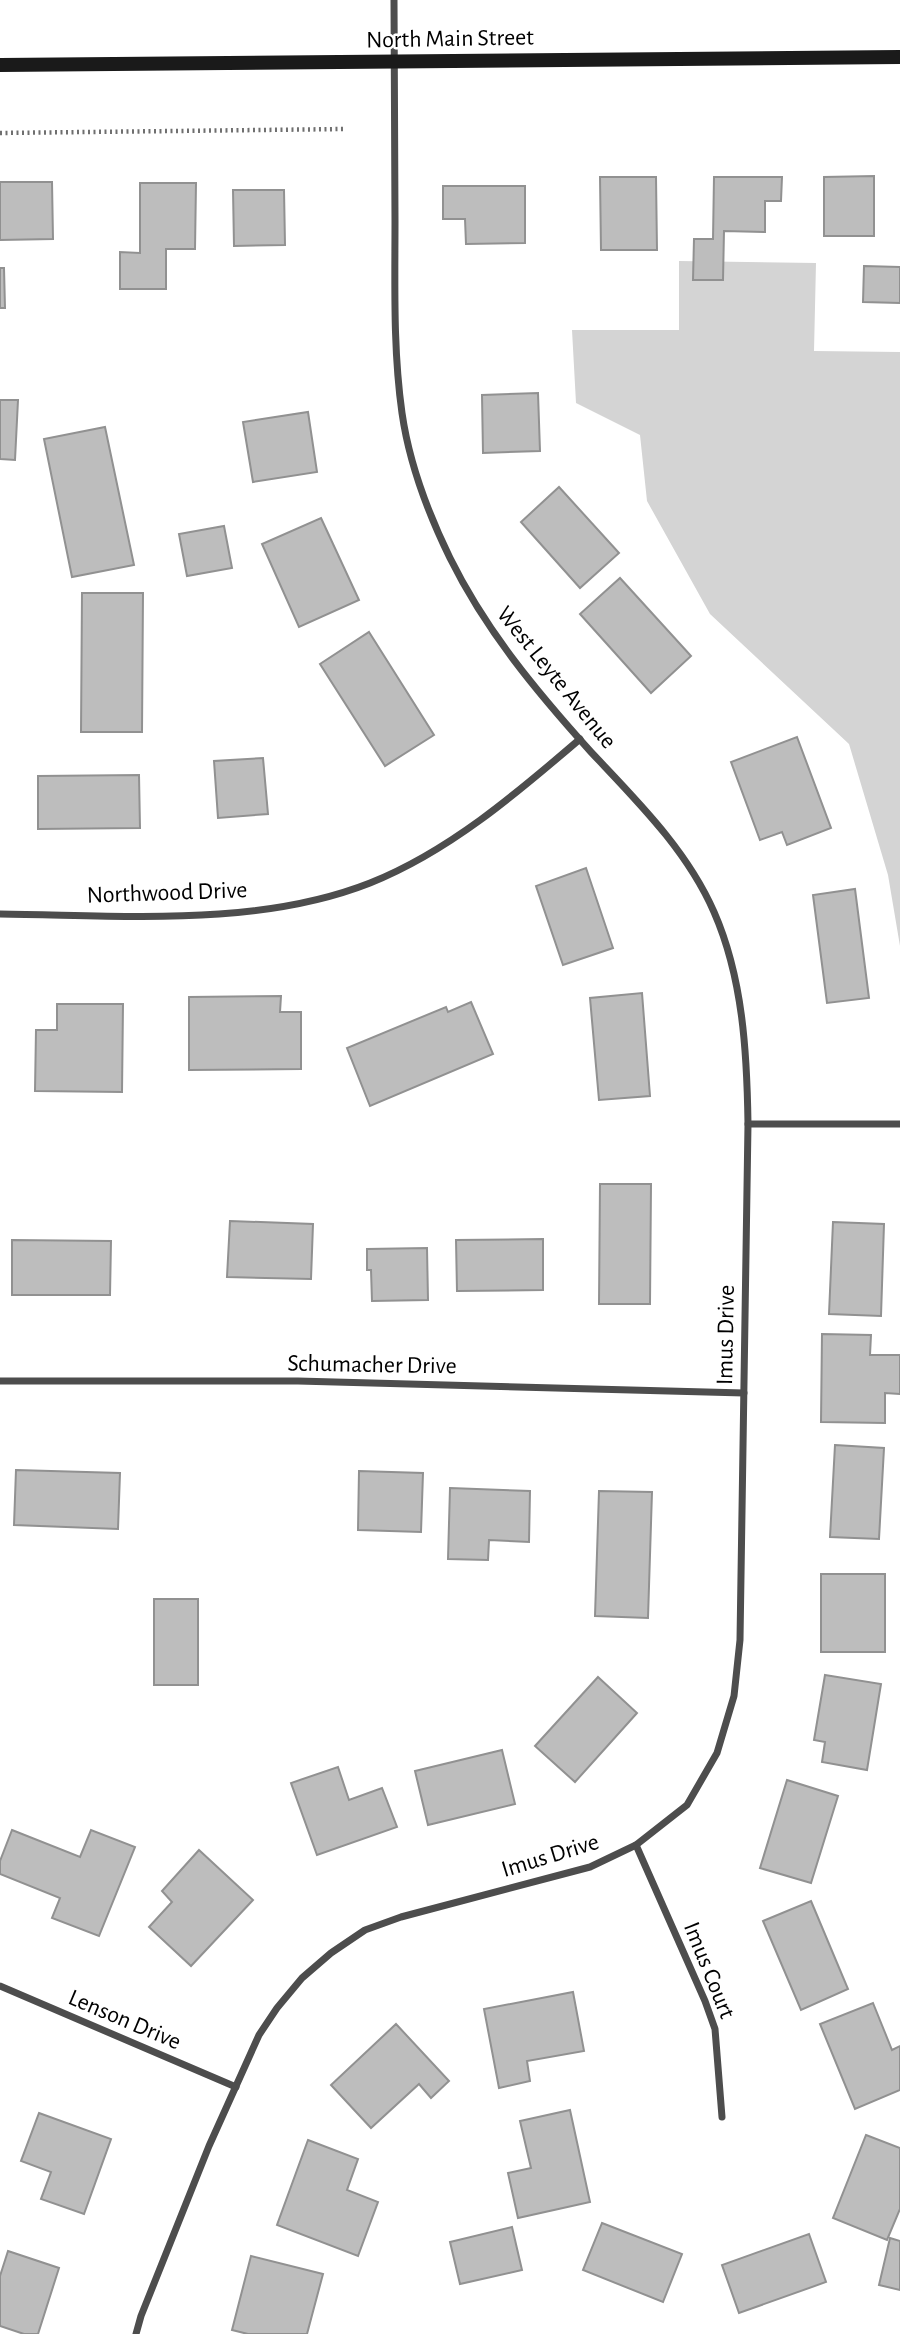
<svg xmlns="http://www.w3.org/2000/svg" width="900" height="2334" viewBox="0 0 900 2334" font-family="'Alegreya Sans',sans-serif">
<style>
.green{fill:#d4d4d4}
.building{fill:#bdbdbd;stroke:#919191;stroke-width:2}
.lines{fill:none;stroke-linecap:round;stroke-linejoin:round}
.path{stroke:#6f6f6f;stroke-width:4.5;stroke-dasharray:2 3.5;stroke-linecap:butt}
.street{stroke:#4d4d4d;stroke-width:7}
.secondary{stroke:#1a1a1a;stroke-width:14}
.labels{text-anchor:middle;stroke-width:5;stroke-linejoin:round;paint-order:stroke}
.street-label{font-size:24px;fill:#000;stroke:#fff}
</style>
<rect width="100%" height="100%" fill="#fff"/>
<polygon class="green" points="679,261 816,263 814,351 900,352 900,946 888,875 849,744 710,614 647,501 640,435 576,403 572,330 679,330"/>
<g class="building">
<polygon points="874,176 874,236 824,236 824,177"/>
<polygon points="600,177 656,177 657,250 601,250"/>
<polygon points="714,177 782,177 781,201 765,201 765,232 724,231 723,280 693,280 694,239 713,239"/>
<polygon points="0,182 52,182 53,239 0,240"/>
<polygon points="140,183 196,183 195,249 166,249 166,289 120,289 120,252 140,253"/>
<polygon points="443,186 525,186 525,243 466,244 465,219 443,219"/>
<polygon points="233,190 284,190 285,245 234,246"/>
<polygon points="864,266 900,267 900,303 863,302"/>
<polygon points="0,268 4,268 5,308 0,308"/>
<polygon points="538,393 540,451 483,453 482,395"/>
<polygon points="0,400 18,400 15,460 0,459"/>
<polygon points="308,412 317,472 253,482 243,422"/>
<polygon points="105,427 134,565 72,577 44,439"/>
<polygon points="559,487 619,553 580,588 521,522"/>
<polygon points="321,518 359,600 299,627 262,544"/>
<polygon points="224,526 232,568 187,576 179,534"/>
<polygon points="620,578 691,656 651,693 580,614"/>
<polygon points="82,593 143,593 142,732 81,732"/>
<polygon points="369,632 434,735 385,766 320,664"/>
<polygon points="797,737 831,828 787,845 782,832 760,840 731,762"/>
<polygon points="263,758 268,814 218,818 214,761"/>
<polygon points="139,775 140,828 38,829 38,776"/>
<polygon points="586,868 613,948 563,965 536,886"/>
<polygon points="855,889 869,998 827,1003 813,895"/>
<polygon points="642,993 650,1096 599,1100 590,998"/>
<polygon points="281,996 280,1012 301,1012 301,1069 189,1070 189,997"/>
<polygon points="471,1002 493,1054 370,1106 347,1048 446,1007 448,1012"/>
<polygon points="57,1004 123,1004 122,1092 35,1091 36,1030 57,1030"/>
<polygon points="600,1184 651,1184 650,1304 599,1304"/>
<polygon points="230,1221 313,1224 311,1279 227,1277"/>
<polygon points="833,1222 884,1224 881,1316 829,1314"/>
<polygon points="543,1239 543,1290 457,1291 456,1240"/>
<polygon points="12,1240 111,1241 110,1295 12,1295"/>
<polygon points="427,1248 428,1300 372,1301 371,1270 367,1270 367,1249"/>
<polygon points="822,1334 871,1335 870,1355 900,1355 900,1394 885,1393 885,1423 821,1422"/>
<polygon points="835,1445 884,1448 879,1539 830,1537"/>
<polygon points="16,1470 120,1473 118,1529 14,1525"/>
<polygon points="359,1471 423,1473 421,1532 358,1530"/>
<polygon points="450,1488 530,1491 529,1542 489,1540 488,1560 448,1559"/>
<polygon points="599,1491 652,1492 648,1618 595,1616"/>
<rect x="821" y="1574" width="64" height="78"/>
<rect x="154" y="1599" width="44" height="86"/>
<polygon points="825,1675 881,1684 867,1770 822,1762 825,1742 814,1740"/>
<polygon points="598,1677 637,1713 575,1782 535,1746"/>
<polygon points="502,1750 515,1804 428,1825 415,1771"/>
<polygon points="338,1767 349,1800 382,1788 397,1827 317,1855 291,1783"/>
<polygon points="787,1780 838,1796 811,1883 760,1868"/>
<polygon points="12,1830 80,1857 91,1830 135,1847 99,1936 52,1918 60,1898 0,1874 0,1861"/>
<polygon points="199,1850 253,1900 191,1966 149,1927 172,1902 162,1891"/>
<polygon points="811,1901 848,1989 801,2010 763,1921"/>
<polygon points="573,1992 584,2051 527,2061 530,2081 499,2088 484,2009"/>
<polygon points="873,2003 892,2050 900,2046 900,2090 855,2109 820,2024"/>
<polygon points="396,2024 449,2081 431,2098 419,2084 371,2128 331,2085"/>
<polygon points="570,2110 590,2202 518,2218 508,2173 531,2168 520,2121"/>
<polygon points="39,2113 111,2139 84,2214 41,2199 51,2172 21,2161"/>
<polygon points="866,2135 900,2148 900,2209 887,2240 833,2218"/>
<polygon points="308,2140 358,2159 347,2190 378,2202 358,2256 277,2225"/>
<polygon points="602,2223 682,2254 663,2302 583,2270"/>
<polygon points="512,2227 522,2270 460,2284 450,2242"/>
<polygon points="809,2234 826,2282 739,2313 722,2265"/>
<polygon points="890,2238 900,2241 900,2290 879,2285"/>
<polygon points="8,2251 59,2268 38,2334 24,2334 0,2326 0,2276"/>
<polygon points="251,2256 323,2274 307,2334 248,2334 232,2330"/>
</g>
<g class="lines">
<polyline class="path" points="0,133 346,129"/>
<g class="street">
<path d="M 0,914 C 120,915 256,928 370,883 C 448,852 516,794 580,739"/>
<polyline points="748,1124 900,1124"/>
<polyline points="0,1381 298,1381 744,1393"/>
<polyline points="636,1845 705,2001 715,2029 722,2117"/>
<polyline points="0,1986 236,2087"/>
<path d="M 136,2334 L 141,2316 L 209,2146 L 259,2035 L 277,2008 L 302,1978 L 331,1953 L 365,1930 L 401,1917 L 590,1867 L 636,1845 L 687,1805 L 717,1753 L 734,1696 L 740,1640 L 748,1124 C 747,1053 743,978 714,912 C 687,850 637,801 591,752 C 537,692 486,631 450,558 C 428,513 409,462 402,413 C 393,349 395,285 395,222 C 395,148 395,74 394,0"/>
</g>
<polyline class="secondary" points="0,65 900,57"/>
</g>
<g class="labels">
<g class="street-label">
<text transform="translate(450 38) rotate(-1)" y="8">North Main Street</text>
<text transform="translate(557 677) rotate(51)" y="8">West Leyte Avenue</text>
<text transform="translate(167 892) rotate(-2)" y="8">Northwood Drive</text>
<text transform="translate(725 1335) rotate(-89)" y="8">Imus Drive</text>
<text transform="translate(372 1364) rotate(1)" y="8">Schumacher Drive</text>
<text transform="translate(550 1855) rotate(-17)" y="8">Imus Drive</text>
<text transform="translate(710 1970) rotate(68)" y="8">Imus Court</text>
<text transform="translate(125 2019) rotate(23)" y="8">Lenson Drive</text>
</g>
</g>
</svg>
